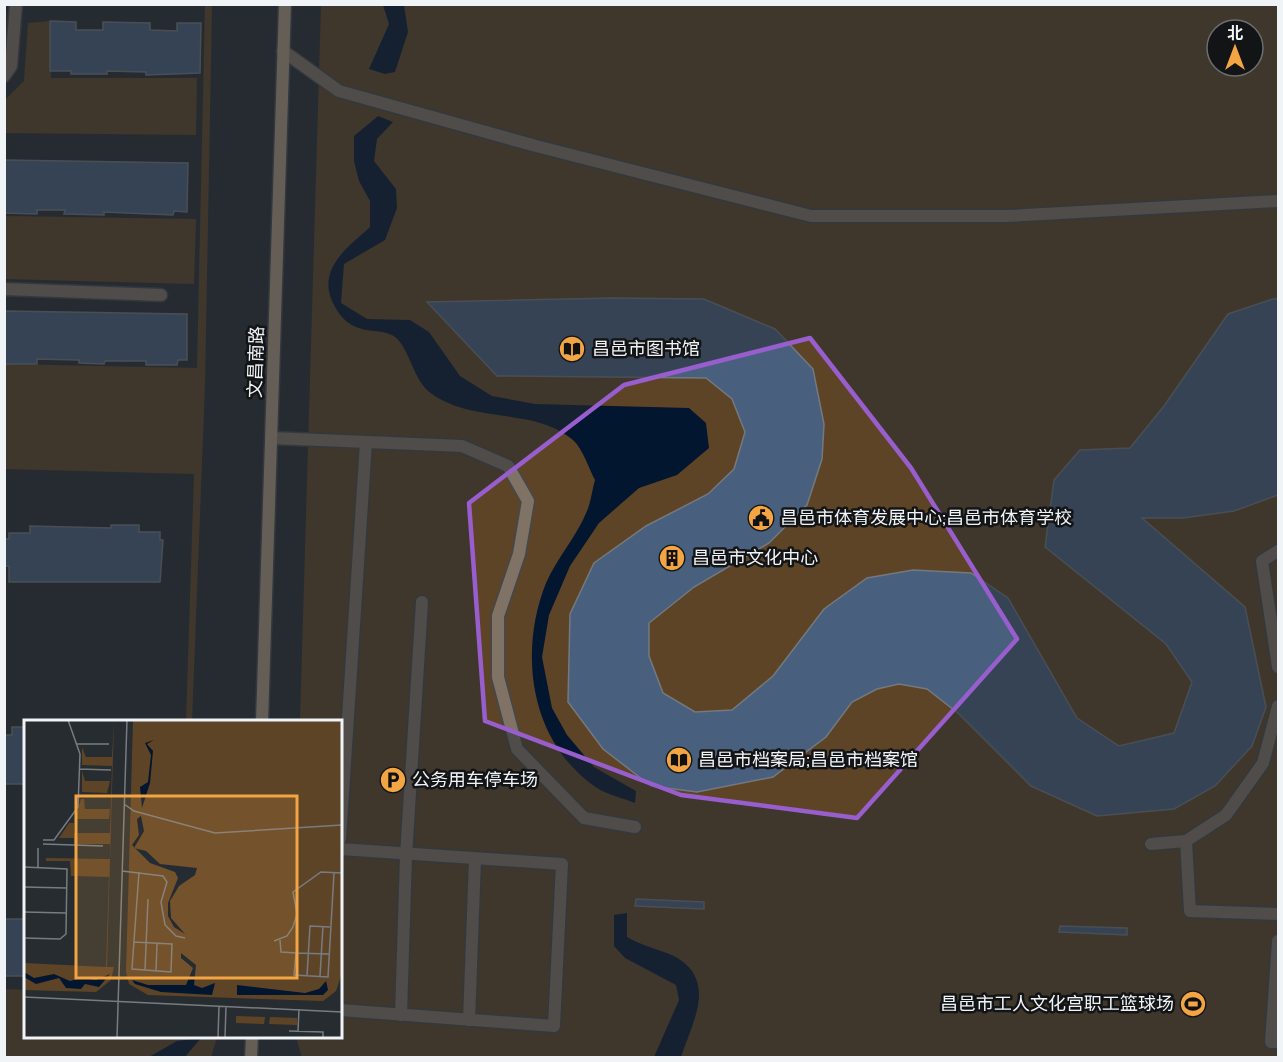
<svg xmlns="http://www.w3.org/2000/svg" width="1283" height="1062" viewBox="0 0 1283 1062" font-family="Mulish,'Noto Sans SC',sans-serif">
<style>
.green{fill:#5e4427;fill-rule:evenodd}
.water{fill:#02162f}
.building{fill:#48607e;stroke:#74797f;stroke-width:1.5}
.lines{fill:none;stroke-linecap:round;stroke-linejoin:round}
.lane-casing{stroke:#43484d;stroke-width:15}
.street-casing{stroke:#43484d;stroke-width:15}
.secondary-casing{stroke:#43484d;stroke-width:15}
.lane{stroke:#807366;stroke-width:12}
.street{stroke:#807366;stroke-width:12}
.secondary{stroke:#b09c86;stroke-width:12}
.marked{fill:none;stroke:#985ecd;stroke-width:4.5;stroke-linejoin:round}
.labels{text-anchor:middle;stroke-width:5;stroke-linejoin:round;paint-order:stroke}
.poi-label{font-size:18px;fill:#f1f4f7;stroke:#121416;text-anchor:start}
.street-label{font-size:18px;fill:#f1f4f7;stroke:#121416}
.inset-road{fill:none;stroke:#787c80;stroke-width:1.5}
.view{fill:#f2a542;fill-opacity:0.15;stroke:#f2a542;stroke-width:3}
.inset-edge{fill:none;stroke:#f1f4f7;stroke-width:3}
</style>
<rect width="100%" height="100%" fill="#272c31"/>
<g class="green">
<polygon points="205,5 212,5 205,385 192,721 186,722 194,474 5,469 4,364 197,368"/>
<path d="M 321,5 L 1278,5 L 1278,1057 L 302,1058 L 296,1037 L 340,1036 L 340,722 L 300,721 ZM 1217,30 L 1253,30 L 1253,66 L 1217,66 Z"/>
<polygon points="50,21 51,78 197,78 196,135 5,133 5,100 24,81 28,23"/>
<polygon points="5,216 196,219 194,284 5,279"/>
<polygon points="4,989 25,990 26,1036 217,1037 211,1057 5,1057"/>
</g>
<g class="water">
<polygon points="383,5 404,5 408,32 395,72 385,74 369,69 389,24"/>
<path d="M 378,116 L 393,122 L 377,139 L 374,161 L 396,189 L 397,208 L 385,240 L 344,264 L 341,303 L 367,319 L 410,320 L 429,332 L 460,376 L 492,396 L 535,404 L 689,408 L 706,423 L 709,448 L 677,475 L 639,488 L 599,523 L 570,566 L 549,615 L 542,657 L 552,708 L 567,735 L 594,767 L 636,791 L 635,803 C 623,798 608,795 597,788 C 530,743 518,653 546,583 C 557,558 577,536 587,511 C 591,502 592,490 595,480 C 589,469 583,449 573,440 C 534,407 475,424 432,394 C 412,381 410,345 392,335 C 381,330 367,332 356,327 C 344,322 337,312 332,301 C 318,268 348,247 370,227 L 370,201 L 359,181 L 354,161 L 354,136 Z"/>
<path d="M 627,913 L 627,937 C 642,946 658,949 674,956 C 718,980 693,1021 681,1057 L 654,1057 L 679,1000 L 676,985 L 625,958 L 614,946 L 614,915 Z"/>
<polygon points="201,1038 185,1057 149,1057 177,1041"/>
</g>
<g class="building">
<polygon points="50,21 76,22 76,30 103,30 103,22 150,23 150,30 177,31 177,23 201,23 200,73 146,75 146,72 107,71 107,74 71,74 71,71 50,71"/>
<polygon points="4,160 188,163 187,212 174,211 173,215 104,212 104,215 64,214 65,210 37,210 37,214 4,213"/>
<polygon points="611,298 704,299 775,329 813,369 824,424 822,459 807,505 769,543 694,587 649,623 649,656 663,693 695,712 732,710 773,676 824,609 867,578 913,570 971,573 1008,598 1077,718 1119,746 1174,733 1192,682 1166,644 1045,547 1054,480 1080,450 1130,448 1164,406 1228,314 1273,299 1278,299 1278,495 1234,511 1183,518 1142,518 1245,607 1266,707 1252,746 1215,786 1174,809 1097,816 1031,786 959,714 927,689 899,684 877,689 852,702 826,737 773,777 697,792 651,786 603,749 568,702 570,614 594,563 646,526 708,494 734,469 745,432 732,399 706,378 497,376 427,302"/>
<polygon points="4,311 187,314 187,360 178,360 177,365 146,365 146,361 105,361 104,364 79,363 79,360 37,359 37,364 4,364"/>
<polygon points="111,525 139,525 139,532 160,532 160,540 163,540 160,582 9,582 9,566 5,566 5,539 9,539 9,533 30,533 30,526 111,528"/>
<polygon points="12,727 26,727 26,784 4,784 4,735 12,735"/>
<polygon points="636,899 704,902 704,909 635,906"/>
<rect x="4" y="919" width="22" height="57"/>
<polygon points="1060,926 1127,928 1127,935 1059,932"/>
</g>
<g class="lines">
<g class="lane-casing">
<g id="lane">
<polyline points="4,76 11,66 16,4"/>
<polyline points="4,289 161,295"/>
<polyline points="272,438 462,446 508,466 528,501 519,554 498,616 498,677 517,749 584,818 635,827"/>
<polyline points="1278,551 1262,561 1278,667"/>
<polyline points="340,839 366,442"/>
<polyline points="1186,841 1190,911 1278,914"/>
<polyline points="1151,844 1186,841 1226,815 1263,763 1278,706"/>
<polyline points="340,849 562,864 554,1026 340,1010"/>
<polyline points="1278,941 1271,1042 1278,1042"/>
<polyline points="401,1015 406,856 422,602"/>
<polyline points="469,1020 475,860"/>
</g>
</g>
<g class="street-casing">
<polyline id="street" points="283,51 339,91 536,146 811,216 1007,216 1278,201"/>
</g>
<g class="secondary-casing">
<g id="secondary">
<polyline points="262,722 285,4"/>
<polyline points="251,1058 252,1036"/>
</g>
</g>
<use href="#lane" class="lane"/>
<use href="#street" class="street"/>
<use href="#secondary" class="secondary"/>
</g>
<path d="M0 0H1283V1062H0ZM 810,338 L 911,468 L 1017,639 L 857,818 L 681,795 L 485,721 L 469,503 L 624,385 Z" fill="#272c31" fill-opacity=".55" fill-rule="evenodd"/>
<path class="marked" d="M 810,338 L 911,468 L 1017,639 L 857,818 L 681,795 L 485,721 L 469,503 L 624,385 Z"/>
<defs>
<g id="library-disc" transform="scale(1.35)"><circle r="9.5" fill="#f2a542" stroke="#121416"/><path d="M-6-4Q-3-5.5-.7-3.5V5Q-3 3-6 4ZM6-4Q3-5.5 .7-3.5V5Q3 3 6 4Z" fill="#111"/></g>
<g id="civic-disc" transform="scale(1.35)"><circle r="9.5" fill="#f2a542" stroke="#121416"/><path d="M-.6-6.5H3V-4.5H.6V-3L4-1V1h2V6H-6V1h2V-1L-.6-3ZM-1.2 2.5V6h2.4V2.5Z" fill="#111"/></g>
<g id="building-disc" transform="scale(1.35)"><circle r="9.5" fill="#f2a542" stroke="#121416"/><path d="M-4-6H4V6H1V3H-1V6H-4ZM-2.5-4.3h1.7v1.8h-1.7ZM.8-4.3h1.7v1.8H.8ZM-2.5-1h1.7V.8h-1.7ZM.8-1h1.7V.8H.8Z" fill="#111"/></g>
<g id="parking-disc" transform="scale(1.35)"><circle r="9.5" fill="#f2a542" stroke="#121416"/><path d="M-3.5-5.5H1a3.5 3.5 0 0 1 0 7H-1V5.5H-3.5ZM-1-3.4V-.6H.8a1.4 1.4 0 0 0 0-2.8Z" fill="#111"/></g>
<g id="stadium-disc" transform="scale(1.35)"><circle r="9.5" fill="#f2a542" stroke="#121416"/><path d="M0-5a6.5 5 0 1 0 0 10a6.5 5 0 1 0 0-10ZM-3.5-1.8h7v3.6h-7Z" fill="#111"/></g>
</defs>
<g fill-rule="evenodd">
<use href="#library-disc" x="572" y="349"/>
<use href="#civic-disc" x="761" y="518"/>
<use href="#building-disc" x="672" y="558"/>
<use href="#library-disc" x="679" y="760"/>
<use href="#parking-disc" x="393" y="780"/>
<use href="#stadium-disc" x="1193" y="1004"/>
</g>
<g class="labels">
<g class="poi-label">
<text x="592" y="355">昌邑市图书馆</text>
<text x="780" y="524">昌邑市体育发展中心;昌邑市体育学校</text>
<text x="692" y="564">昌邑市文化中心</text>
<text x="698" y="766">昌邑市档案局;昌邑市档案馆</text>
<text x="412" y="786">公务用车停车场</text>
<text x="1174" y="1010" text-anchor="end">昌邑市工人文化宫职工篮球场</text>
</g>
<g class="street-label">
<text transform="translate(256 362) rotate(-88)" y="6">文昌南路</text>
</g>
</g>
<g transform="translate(24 720)">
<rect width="318" height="318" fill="#272c31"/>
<path d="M 90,0 L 83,247 L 90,247 L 87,260 L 72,272 L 0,270 L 0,243 L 82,247 L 85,157 L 47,156 L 46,141 L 22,141 L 22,138 L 86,139 L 86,124 L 50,124 L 50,118 L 35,118 L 45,103 L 50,103 L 50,113 L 86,113 L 88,46 L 58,45 L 58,27 L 62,37 L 88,37 ZM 109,0 L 318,0 L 318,253 L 312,271 L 299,281 L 124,275 L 105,264 L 102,252 ZM 58,51 L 61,61 L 86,61 L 83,73 L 58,72 ZM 57,79 L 60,79 L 61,89 L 86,89 L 85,99 L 51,99 ZM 212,296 L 241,297 L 240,304 L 212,303 ZM 246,297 L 273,298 L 273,305 L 245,304 Z" fill="#5e4427"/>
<path d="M 130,20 L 123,24 L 129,31 L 126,63 L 118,88 L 116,67 L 124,62 L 127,35 L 121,23 ZM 117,96 L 120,111 L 110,128 L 122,131 L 136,144 L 173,148 L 171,155 L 155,166 L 146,181 L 147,198 L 161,214 L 150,207 L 144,196 L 144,183 L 154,158 L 151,152 L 126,143 L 108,125 L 115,115 L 113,99 ZM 157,233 L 172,245 L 170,265 L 178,268 L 191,263 L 188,275 L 137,272 L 111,264 L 108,260 L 124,265 L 162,265 L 169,248 L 157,238 ZM 0,252 L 10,258 L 30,254 L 46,261 L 57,258 L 72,260 L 86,254 L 75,267 L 61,264 L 57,269 L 42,268 L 35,258 L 12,264 L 0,257 ZM 302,261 L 304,270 L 299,275 L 213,275 L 213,265 L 281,273 L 295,269 Z" fill="#02162f"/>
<path class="inset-road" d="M 53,24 L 85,24M 55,49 L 87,50M 54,76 L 85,76M 100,84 L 110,91 L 191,113 L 318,105M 19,120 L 30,120 L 54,87 L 56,34 L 44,0M 19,124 L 79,126M 14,128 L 14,147M 0,147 L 43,149 L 42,214 L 36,219 L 0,218M 98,151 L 139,156 L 143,162 L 137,182 L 141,205 L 152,216 L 161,218M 0,167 L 43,168M 0,192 L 42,193M 256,220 L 257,232 L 272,233M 250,221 L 263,216 L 269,207 L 273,194 L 269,172 L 297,152 L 318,153M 110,222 L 148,224 L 147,252 L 108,249 L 115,152M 305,234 L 272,233 L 270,255 L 304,257 L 310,153M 121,250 L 124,179M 132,251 L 133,224M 283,256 L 286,206 L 306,207M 296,256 L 299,206M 0,277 L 318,292M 265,311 L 299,312 L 299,318M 274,311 L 275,289M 93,318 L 103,0M 194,318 L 195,286M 201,318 L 202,286"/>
<path class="view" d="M 52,76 L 273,76 L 273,258 L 52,258 Z"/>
<rect width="318" height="318" class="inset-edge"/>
</g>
<rect width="1283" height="1062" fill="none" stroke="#f1f4f7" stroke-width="12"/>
<g transform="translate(1235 48)"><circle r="28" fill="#121416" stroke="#6b6e70" stroke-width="1.5"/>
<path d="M0-4.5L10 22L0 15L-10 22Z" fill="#f2a542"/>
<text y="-9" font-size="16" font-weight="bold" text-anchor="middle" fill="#f1f4f7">北</text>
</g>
</svg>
